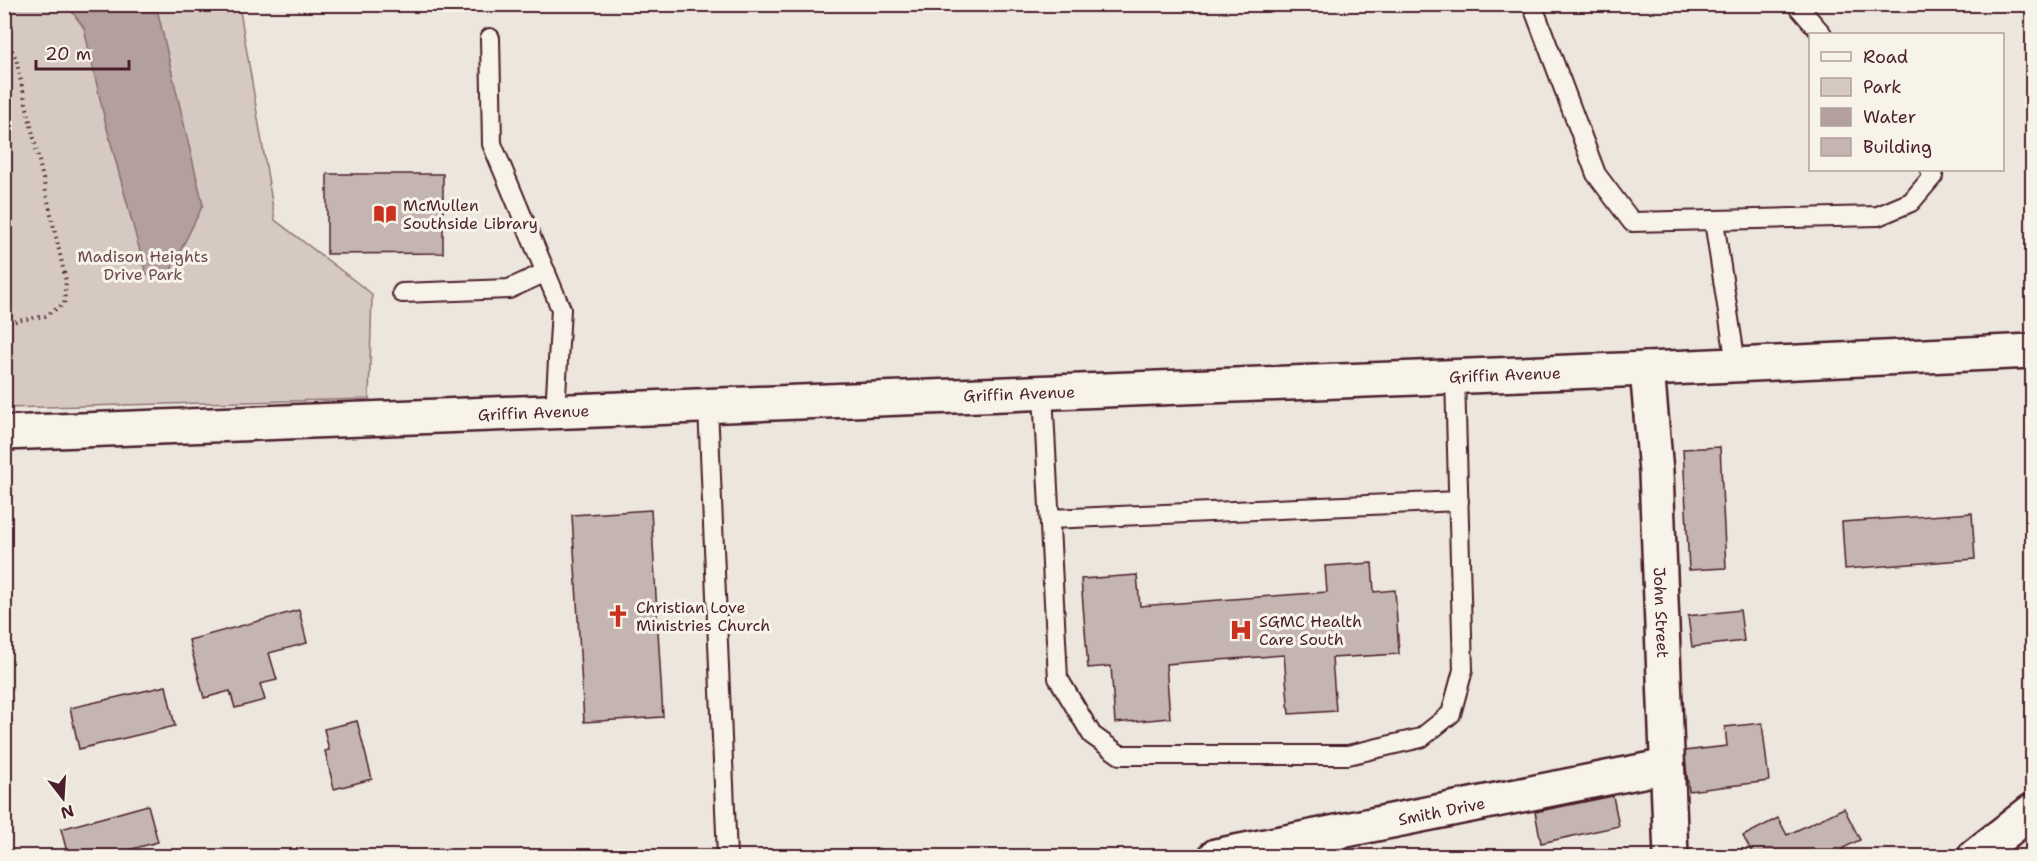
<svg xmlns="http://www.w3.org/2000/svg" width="2037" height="861" viewBox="0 0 2037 861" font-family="'Shantell Sans',sans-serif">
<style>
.green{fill:#d5c9c2;stroke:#907476;stroke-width:1.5}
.water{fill:#b39f9d;stroke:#896c6f;stroke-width:1.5}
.building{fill:#c4b5b0;stroke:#4a1f2b;stroke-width:1.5}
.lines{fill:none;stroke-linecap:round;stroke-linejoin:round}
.lane-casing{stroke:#4a1f2b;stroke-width:22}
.street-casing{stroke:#4a1f2b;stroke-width:38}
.secondary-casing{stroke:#4a1f2b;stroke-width:38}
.path{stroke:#4a1f2b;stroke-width:4;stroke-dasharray:1.5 4.5;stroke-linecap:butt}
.lane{stroke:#f7f3e8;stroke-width:18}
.street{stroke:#f7f3e8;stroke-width:33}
.secondary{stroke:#f7f3e8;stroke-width:33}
.labels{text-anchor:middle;stroke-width:6;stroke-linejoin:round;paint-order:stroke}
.poi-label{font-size:16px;fill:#4a1f2b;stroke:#f7f3e8;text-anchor:start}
.park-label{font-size:16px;fill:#6d4a51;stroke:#f7f3e8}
.street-label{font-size:16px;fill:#4a1f2b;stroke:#f7f3e8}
</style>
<rect width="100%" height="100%" fill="#ece6dd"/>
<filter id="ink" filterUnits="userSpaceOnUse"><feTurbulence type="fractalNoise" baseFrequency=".0167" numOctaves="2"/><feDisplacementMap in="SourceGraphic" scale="12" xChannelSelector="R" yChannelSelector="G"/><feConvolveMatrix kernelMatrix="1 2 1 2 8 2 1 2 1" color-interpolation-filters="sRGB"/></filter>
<g filter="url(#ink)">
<polygon class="green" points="4,5 239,5 275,220 372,294 369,399 5,408"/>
<polygon class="water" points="67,5 153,5 158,13 203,205 168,276 146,274 105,121 84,28"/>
<g class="building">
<polygon points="327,174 443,174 443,253 327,254"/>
<polygon points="1720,447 1726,568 1689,570 1683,449"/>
<polygon points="651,510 663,717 584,722 572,515"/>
<polygon points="1972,513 1975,559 1845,569 1842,522"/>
<polygon points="1372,563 1374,592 1395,590 1399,654 1332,658 1336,711 1289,714 1284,655 1166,664 1170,718 1115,723 1111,666 1088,668 1081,579 1137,575 1140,606 1327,592 1325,566"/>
<polygon points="299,610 307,643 269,653 277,680 260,684 265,700 235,708 230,691 204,698 189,640"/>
<polygon points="1740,610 1744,641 1692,647 1688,616"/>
<polygon points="166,686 175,726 79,749 70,708"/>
<polygon points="357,721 372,779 334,789 325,751 329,750 324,729"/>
<polygon points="1762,723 1769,781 1689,791 1684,751 1727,746 1725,727"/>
<polygon points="1613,796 1619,826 1541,843 1535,812"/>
<polygon points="148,805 158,842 106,856 68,856 61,829"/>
<polygon points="1844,808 1860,840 1843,848 1847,856 1754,856 1743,836 1778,818 1787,835"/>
</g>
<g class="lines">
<g class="lane-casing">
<g id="lane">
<polyline points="1532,4 1596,174 1632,222 1878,216 1911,202 1933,176 1930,170"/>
<polyline points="1796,4 1822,34"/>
<polyline points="490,38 492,144 561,309 555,412"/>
<polyline points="1714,221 1736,364"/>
<polyline points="402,293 509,289 546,272"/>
<polyline points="1043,393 1058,678 1092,735 1120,755 1348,755 1421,738 1451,714 1463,670 1455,377"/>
<polyline points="708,406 727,856"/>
<polyline points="1050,519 1459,501"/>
</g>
</g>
<g class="street-casing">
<g id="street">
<path id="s1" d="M 1647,369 L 1656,472 L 1671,856"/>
<path id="s2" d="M 1216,856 L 1667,766"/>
<polyline points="1975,856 2032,811"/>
</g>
</g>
<g class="secondary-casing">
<g id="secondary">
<path id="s3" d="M 4,433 L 1647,369 L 2032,351"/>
</g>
</g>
<polyline class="path" points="4,34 16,59 66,281 64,304 45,316 4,323"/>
<use href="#lane" class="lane"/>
<use href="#street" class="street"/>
<use href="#secondary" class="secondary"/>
</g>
</g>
<defs>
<g id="library-bare" transform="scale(1.8)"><path d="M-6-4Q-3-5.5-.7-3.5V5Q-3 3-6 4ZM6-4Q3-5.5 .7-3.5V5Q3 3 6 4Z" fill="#c8321e" stroke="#f7f3e8" stroke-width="2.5" paint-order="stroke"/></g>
<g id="church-bare" transform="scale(1.8)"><path d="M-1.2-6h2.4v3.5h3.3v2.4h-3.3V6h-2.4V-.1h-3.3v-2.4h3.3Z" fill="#c8321e" stroke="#f7f3e8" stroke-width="2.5" paint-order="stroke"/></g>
<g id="hospital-bare" transform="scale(1.8)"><path d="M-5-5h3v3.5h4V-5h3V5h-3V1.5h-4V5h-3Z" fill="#c8321e" stroke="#f7f3e8" stroke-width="2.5" paint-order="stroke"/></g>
</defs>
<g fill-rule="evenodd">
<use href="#library-bare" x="385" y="214"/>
<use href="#church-bare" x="618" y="616"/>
<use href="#hospital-bare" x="1241" y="630"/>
</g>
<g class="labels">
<g class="poi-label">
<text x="403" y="211">McMullen<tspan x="403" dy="18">Southside Library</tspan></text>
<text x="636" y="613">Christian Love<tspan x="636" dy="18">Ministries Church</tspan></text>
<text x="1259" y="627">SGMC Health<tspan x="1259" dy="18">Care South</tspan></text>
</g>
<g class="park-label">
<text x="143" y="262">Madison Heights<tspan x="143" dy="18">Drive Park</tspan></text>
</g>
<g class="street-label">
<text dy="6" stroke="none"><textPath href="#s3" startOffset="1502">Griffin Avenue</textPath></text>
<text dy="6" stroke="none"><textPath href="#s3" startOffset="1016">Griffin Avenue</textPath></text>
<text dy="6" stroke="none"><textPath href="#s3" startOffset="530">Griffin Avenue</textPath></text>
<text dy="6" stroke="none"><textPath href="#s1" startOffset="244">John Street</textPath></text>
<text dy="6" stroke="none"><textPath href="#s2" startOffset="230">Smith Drive</textPath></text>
</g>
</g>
<rect width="2037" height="861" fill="none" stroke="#f7f3e8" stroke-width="24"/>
<rect x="12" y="12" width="2013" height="837" fill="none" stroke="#4a1f2b" stroke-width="2" filter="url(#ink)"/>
<rect x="1809" y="33" width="195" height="138" fill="#f7f3e8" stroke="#b29e9c" stroke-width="1.5"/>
<rect x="1821" y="52" width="30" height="9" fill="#f7f3e8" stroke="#b29e9c" stroke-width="1.5"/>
<text x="1863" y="63" font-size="18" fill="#4a1f2b">Road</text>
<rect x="1821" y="78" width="30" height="18" fill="#d5c9c2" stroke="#b29e9c" stroke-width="1.5"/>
<text x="1863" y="93" font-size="18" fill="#4a1f2b">Park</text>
<rect x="1821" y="108" width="30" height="18" fill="#b39f9d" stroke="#b29e9c" stroke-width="1.5"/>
<text x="1863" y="123" font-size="18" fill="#4a1f2b">Water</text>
<rect x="1821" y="138" width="30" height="18" fill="#c4b5b0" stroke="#b29e9c" stroke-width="1.5"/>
<text x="1863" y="153" font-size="18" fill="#4a1f2b">Building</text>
<g transform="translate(63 798) rotate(163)" stroke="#f7f3e8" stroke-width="4.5" paint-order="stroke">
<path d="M0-4.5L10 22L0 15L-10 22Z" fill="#4a1f2b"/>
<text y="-9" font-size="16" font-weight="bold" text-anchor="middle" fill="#4a1f2b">N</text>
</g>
<path d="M36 60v9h93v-9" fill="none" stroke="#4a1f2b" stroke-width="3"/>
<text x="45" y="60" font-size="18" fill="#4a1f2b" stroke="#f7f3e8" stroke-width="4.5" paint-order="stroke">20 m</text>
</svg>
